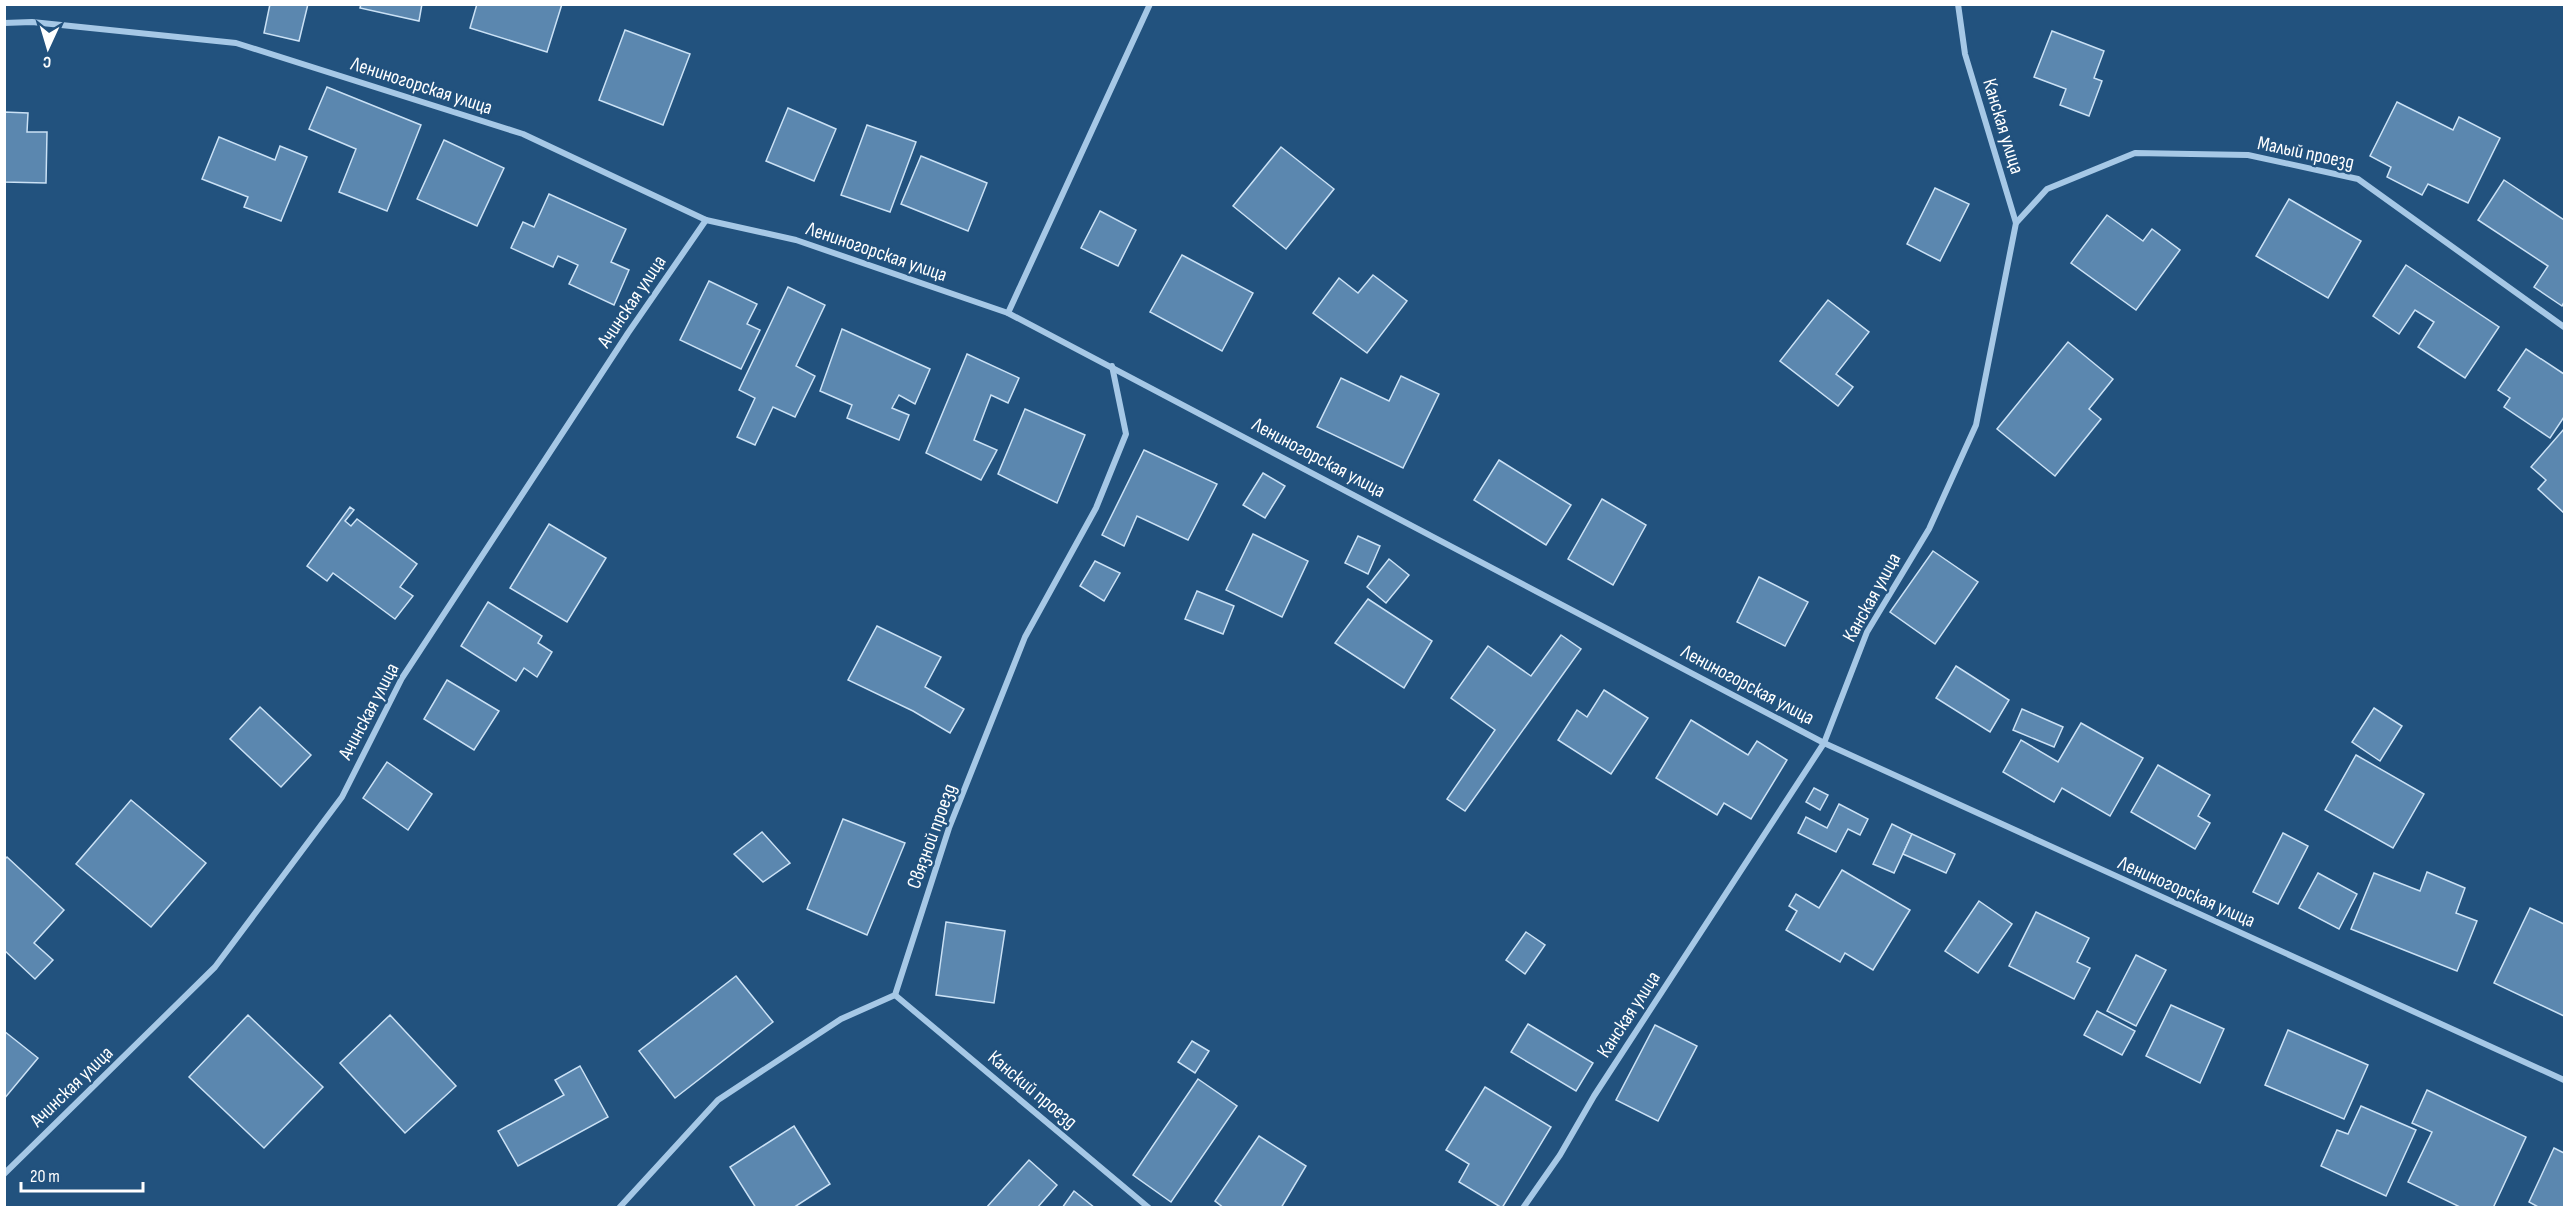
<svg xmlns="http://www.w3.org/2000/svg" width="2569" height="1212" viewBox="0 0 2569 1212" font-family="'Sofia Sans Condensed',sans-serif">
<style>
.building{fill:#5b87af;stroke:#cae1f5;stroke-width:1.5}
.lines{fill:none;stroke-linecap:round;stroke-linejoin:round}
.street{stroke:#a6c8e6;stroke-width:6}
.labels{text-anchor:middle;stroke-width:5;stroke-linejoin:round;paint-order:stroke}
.street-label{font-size:20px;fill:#fff;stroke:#22527e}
</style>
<rect width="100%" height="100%" fill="#22527e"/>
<g class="building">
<polygon points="270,4 308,4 299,41 264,33"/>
<polygon points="361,4 422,4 419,21 360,8"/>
<polygon points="477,4 562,4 547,52 470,28"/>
<polygon points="625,30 690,54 663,125 599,100"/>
<polygon points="2052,31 2104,51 2094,78 2102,81 2089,116 2060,105 2066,89 2034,77"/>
<polygon points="327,87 421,125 387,211 339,192 356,149 309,129"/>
<polygon points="2397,102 2453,130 2459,117 2500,138 2468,203 2428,184 2422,195 2387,177 2391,167 2370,156"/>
<polygon points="788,108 836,129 814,181 766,161"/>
<polygon points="4,112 28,113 27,132 47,132 46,183 4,182"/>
<polygon points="867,125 916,142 890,212 841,195"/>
<polygon points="219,137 275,160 280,146 307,157 281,221 244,207 248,197 202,179"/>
<polygon points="444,140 504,168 477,226 417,199"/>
<polygon points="1281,147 1334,189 1286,249 1233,206"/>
<polygon points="921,156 987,183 968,231 901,204"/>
<polygon points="2504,180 2564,220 2564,302 2562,306 2534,287 2548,266 2478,220"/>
<polygon points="1935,188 1969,204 1940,261 1907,244"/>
<polygon points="549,194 626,229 611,262 629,270 614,305 569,284 578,265 558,256 553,267 511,248 523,222 534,227"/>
<polygon points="2289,199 2361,241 2328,298 2256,256"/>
<polygon points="1100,211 1136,230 1118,266 1081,248"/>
<polygon points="2107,215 2143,241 2152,229 2180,250 2136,310 2071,263"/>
<polygon points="1182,255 1253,293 1222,351 1150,312"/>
<polygon points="2406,265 2499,327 2465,378 2418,347 2434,322 2415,310 2399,334 2373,316"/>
<polygon points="1373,275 1407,301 1367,353 1313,313 1339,278 1358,293"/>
<polygon points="709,281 757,304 747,324 760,330 741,369 680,340"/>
<polygon points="788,287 825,305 796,366 815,376 795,417 773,407 755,445 737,437 755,398 739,390"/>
<polygon points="1828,300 1869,332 1836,374 1853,387 1838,406 1780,361"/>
<polygon points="842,329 930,369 915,404 899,395 892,408 909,415 899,440 847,418 852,405 820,391"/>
<polygon points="2068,342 2113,379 2089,409 2101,419 2055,476 1997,429"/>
<polygon points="2526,349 2564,374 2564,417 2550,438 2504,407 2510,398 2498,390"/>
<polygon points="967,354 1019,378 1008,403 991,395 974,440 997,450 981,480 926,453"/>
<polygon points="1401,376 1439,394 1403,468 1317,427 1341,378 1389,401"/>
<polygon points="1025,409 1085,435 1057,503 998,474"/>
<polygon points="2564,429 2564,513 2538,489 2546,480 2531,467"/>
<polygon points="1144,450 1217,484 1188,540 1137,516 1124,546 1102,535"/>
<polygon points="1499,460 1571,505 1546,545 1474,500"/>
<polygon points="1263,473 1285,486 1265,518 1243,505"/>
<polygon points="1602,499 1646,525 1613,585 1568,559"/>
<polygon points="350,507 354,510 345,521 351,526 357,519 417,564 400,587 413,596 395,619 333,573 327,581 307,566"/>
<polygon points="549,524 606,558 567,622 510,588"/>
<polygon points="1253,534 1308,561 1282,617 1226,590"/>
<polygon points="1358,536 1380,546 1368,574 1345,563"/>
<polygon points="1933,551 1978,582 1935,644 1890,612"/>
<polygon points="1389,559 1409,575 1386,603 1367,587"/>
<polygon points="1095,561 1120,573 1104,601 1080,586"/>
<polygon points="1759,577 1808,602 1785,646 1737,622"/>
<polygon points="1197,591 1234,606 1223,634 1185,619"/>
<polygon points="1368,599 1432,641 1404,688 1335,643"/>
<polygon points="488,602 542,636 538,643 552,652 537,677 524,668 516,681 461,646"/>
<polygon points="877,626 941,657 925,687 964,709 950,733 913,711 848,680"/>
<polygon points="1561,635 1581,649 1465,811 1447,799 1495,730 1451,698 1488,646 1531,676"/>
<polygon points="1956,666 2009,700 1990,732 1936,698"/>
<polygon points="447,680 499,711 474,750 424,719"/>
<polygon points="1604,690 1648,718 1611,774 1558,740 1577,710 1587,717"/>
<polygon points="260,707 311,755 281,787 230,739"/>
<polygon points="2374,708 2402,726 2380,761 2352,742"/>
<polygon points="2022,709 2063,727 2054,747 2013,730"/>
<polygon points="1691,720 1748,755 1757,741 1787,760 1751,819 1724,803 1717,815 1656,778"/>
<polygon points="2081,723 2143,758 2110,816 2062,788 2054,802 2003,772 2021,740 2058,762"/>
<polygon points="2356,755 2424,794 2393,848 2325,810"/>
<polygon points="387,762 432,794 408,830 363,798"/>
<polygon points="2158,765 2210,795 2198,816 2210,823 2195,849 2131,812"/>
<polygon points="1814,788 1828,795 1820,810 1806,802"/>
<polygon points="131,800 206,863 151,927 76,864"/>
<polygon points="1839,804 1868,819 1860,835 1848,829 1836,852 1798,833 1806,817 1827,828"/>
<polygon points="843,819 905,843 867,935 807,909"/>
<polygon points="1892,824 1912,834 1894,873 1873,864"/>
<polygon points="762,832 790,863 763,882 734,854"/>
<polygon points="2283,833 2308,846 2278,904 2253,892"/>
<polygon points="1912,834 1955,854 1946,873 1903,854"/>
<polygon points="7,857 64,910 34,943 53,960 35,979 4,950 4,860"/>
<polygon points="1842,870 1910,910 1873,970 1845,953 1840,962 1786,930 1797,911 1789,906 1796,894 1819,908"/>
<polygon points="2427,872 2465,888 2456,913 2477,921 2457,971 2351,929 2374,873 2420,891"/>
<polygon points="2318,873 2357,894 2339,929 2299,908"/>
<polygon points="1979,901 2012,924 1978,973 1945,951"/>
<polygon points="2530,908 2564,924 2564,1016 2494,983"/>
<polygon points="2036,912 2089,938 2077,962 2090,968 2074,999 2009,966"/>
<polygon points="946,922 1005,931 994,1003 936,995"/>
<polygon points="1526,932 1545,945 1525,974 1506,960"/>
<polygon points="2136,955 2166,970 2136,1026 2107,1011"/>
<polygon points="736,976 773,1022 675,1098 639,1051"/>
<polygon points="2171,1005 2224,1029 2200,1083 2146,1056"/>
<polygon points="2097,1011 2135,1031 2122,1055 2084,1035"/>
<polygon points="248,1015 323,1087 264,1148 189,1077"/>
<polygon points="390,1015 456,1086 405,1133 340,1063"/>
<polygon points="1528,1024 1593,1063 1576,1091 1511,1052"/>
<polygon points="1655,1025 1697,1046 1658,1121 1616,1100"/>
<polygon points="2288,1030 2368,1065 2344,1119 2265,1085"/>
<polygon points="4,1031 38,1058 4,1099"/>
<polygon points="1192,1041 1209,1051 1195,1073 1178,1062"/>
<polygon points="580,1066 608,1117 518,1166 498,1131 564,1095 555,1080"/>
<polygon points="1198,1079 1237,1106 1171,1202 1133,1175"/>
<polygon points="1485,1087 1551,1127 1502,1208 1459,1182 1469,1164 1446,1150"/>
<polygon points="2427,1090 2526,1137 2493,1208 2462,1208 2408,1182 2432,1132 2412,1123"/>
<polygon points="2361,1106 2416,1130 2386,1196 2321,1166 2337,1130 2348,1134"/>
<polygon points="794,1126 830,1184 793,1208 756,1208 730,1167"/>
<polygon points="1259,1136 1306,1166 1281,1208 1224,1208 1215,1201"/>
<polygon points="2554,1148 2564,1153 2564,1208 2540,1208 2529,1202"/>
<polygon points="1029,1160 1057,1185 1037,1208 986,1208"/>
<polygon points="1074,1191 1095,1208 1062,1208"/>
</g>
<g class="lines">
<g class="street">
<polyline points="4,23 32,22 236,43 523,134 706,220 796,240 1008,313 1824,743 2564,1080"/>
<polyline points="2016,223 2047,189 2135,153 2248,155 2358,179 2564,327"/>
<polyline points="1008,313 1150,4"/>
<polyline points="895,995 1149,1208"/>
<polyline points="4,1174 215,967 342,797 402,678 628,333 706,220"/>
<polyline points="619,1208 718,1100 841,1019 895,995 949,828 1025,637 1096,508 1126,434 1112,366"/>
<polyline points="1523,1208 1560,1155 1594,1096 1824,743 1867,632 1929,529 1976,425 2016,223 1965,54 1958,4"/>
</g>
</g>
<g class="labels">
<g class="street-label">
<text transform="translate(422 85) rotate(18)" y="7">Лениногорская улица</text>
<text transform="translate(2004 126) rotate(73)" y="7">Канская улица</text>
<text transform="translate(2306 152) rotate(12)" y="7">Малый проезд</text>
<text transform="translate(877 251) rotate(19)" y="7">Лениногорская улица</text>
<text transform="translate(631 301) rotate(-56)" y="7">Ачинская улица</text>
<text transform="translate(1319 457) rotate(28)" y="7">Лениногорская улица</text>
<text transform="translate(1871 597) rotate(-61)" y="7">Канская улица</text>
<text transform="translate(1748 684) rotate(28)" y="7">Лениногорская улица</text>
<text transform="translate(368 711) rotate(-62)" y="7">Ачинская улица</text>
<text transform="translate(931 836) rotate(-70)" y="7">Связной проезд</text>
<text transform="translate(2187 891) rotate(24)" y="7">Лениногорская улица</text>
<text transform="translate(1628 1014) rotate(-57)" y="7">Канская улица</text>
<text transform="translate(71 1086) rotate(-44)" y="7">Ачинская улица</text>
<text transform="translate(1033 1089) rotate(40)" y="7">Канский проезд</text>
</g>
</g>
<rect width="2569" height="1212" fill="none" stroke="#ffffff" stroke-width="12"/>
<g transform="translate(48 48) rotate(184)" stroke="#22527e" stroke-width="4.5" paint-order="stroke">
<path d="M0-4.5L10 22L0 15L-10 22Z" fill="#ffffff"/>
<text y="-9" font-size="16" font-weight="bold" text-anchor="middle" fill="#ffffff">С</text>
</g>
<path d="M21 1182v9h122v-9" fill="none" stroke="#ffffff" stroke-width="3"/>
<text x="30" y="1182" font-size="18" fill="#ffffff" stroke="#22527e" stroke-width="4.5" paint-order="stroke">20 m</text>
</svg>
